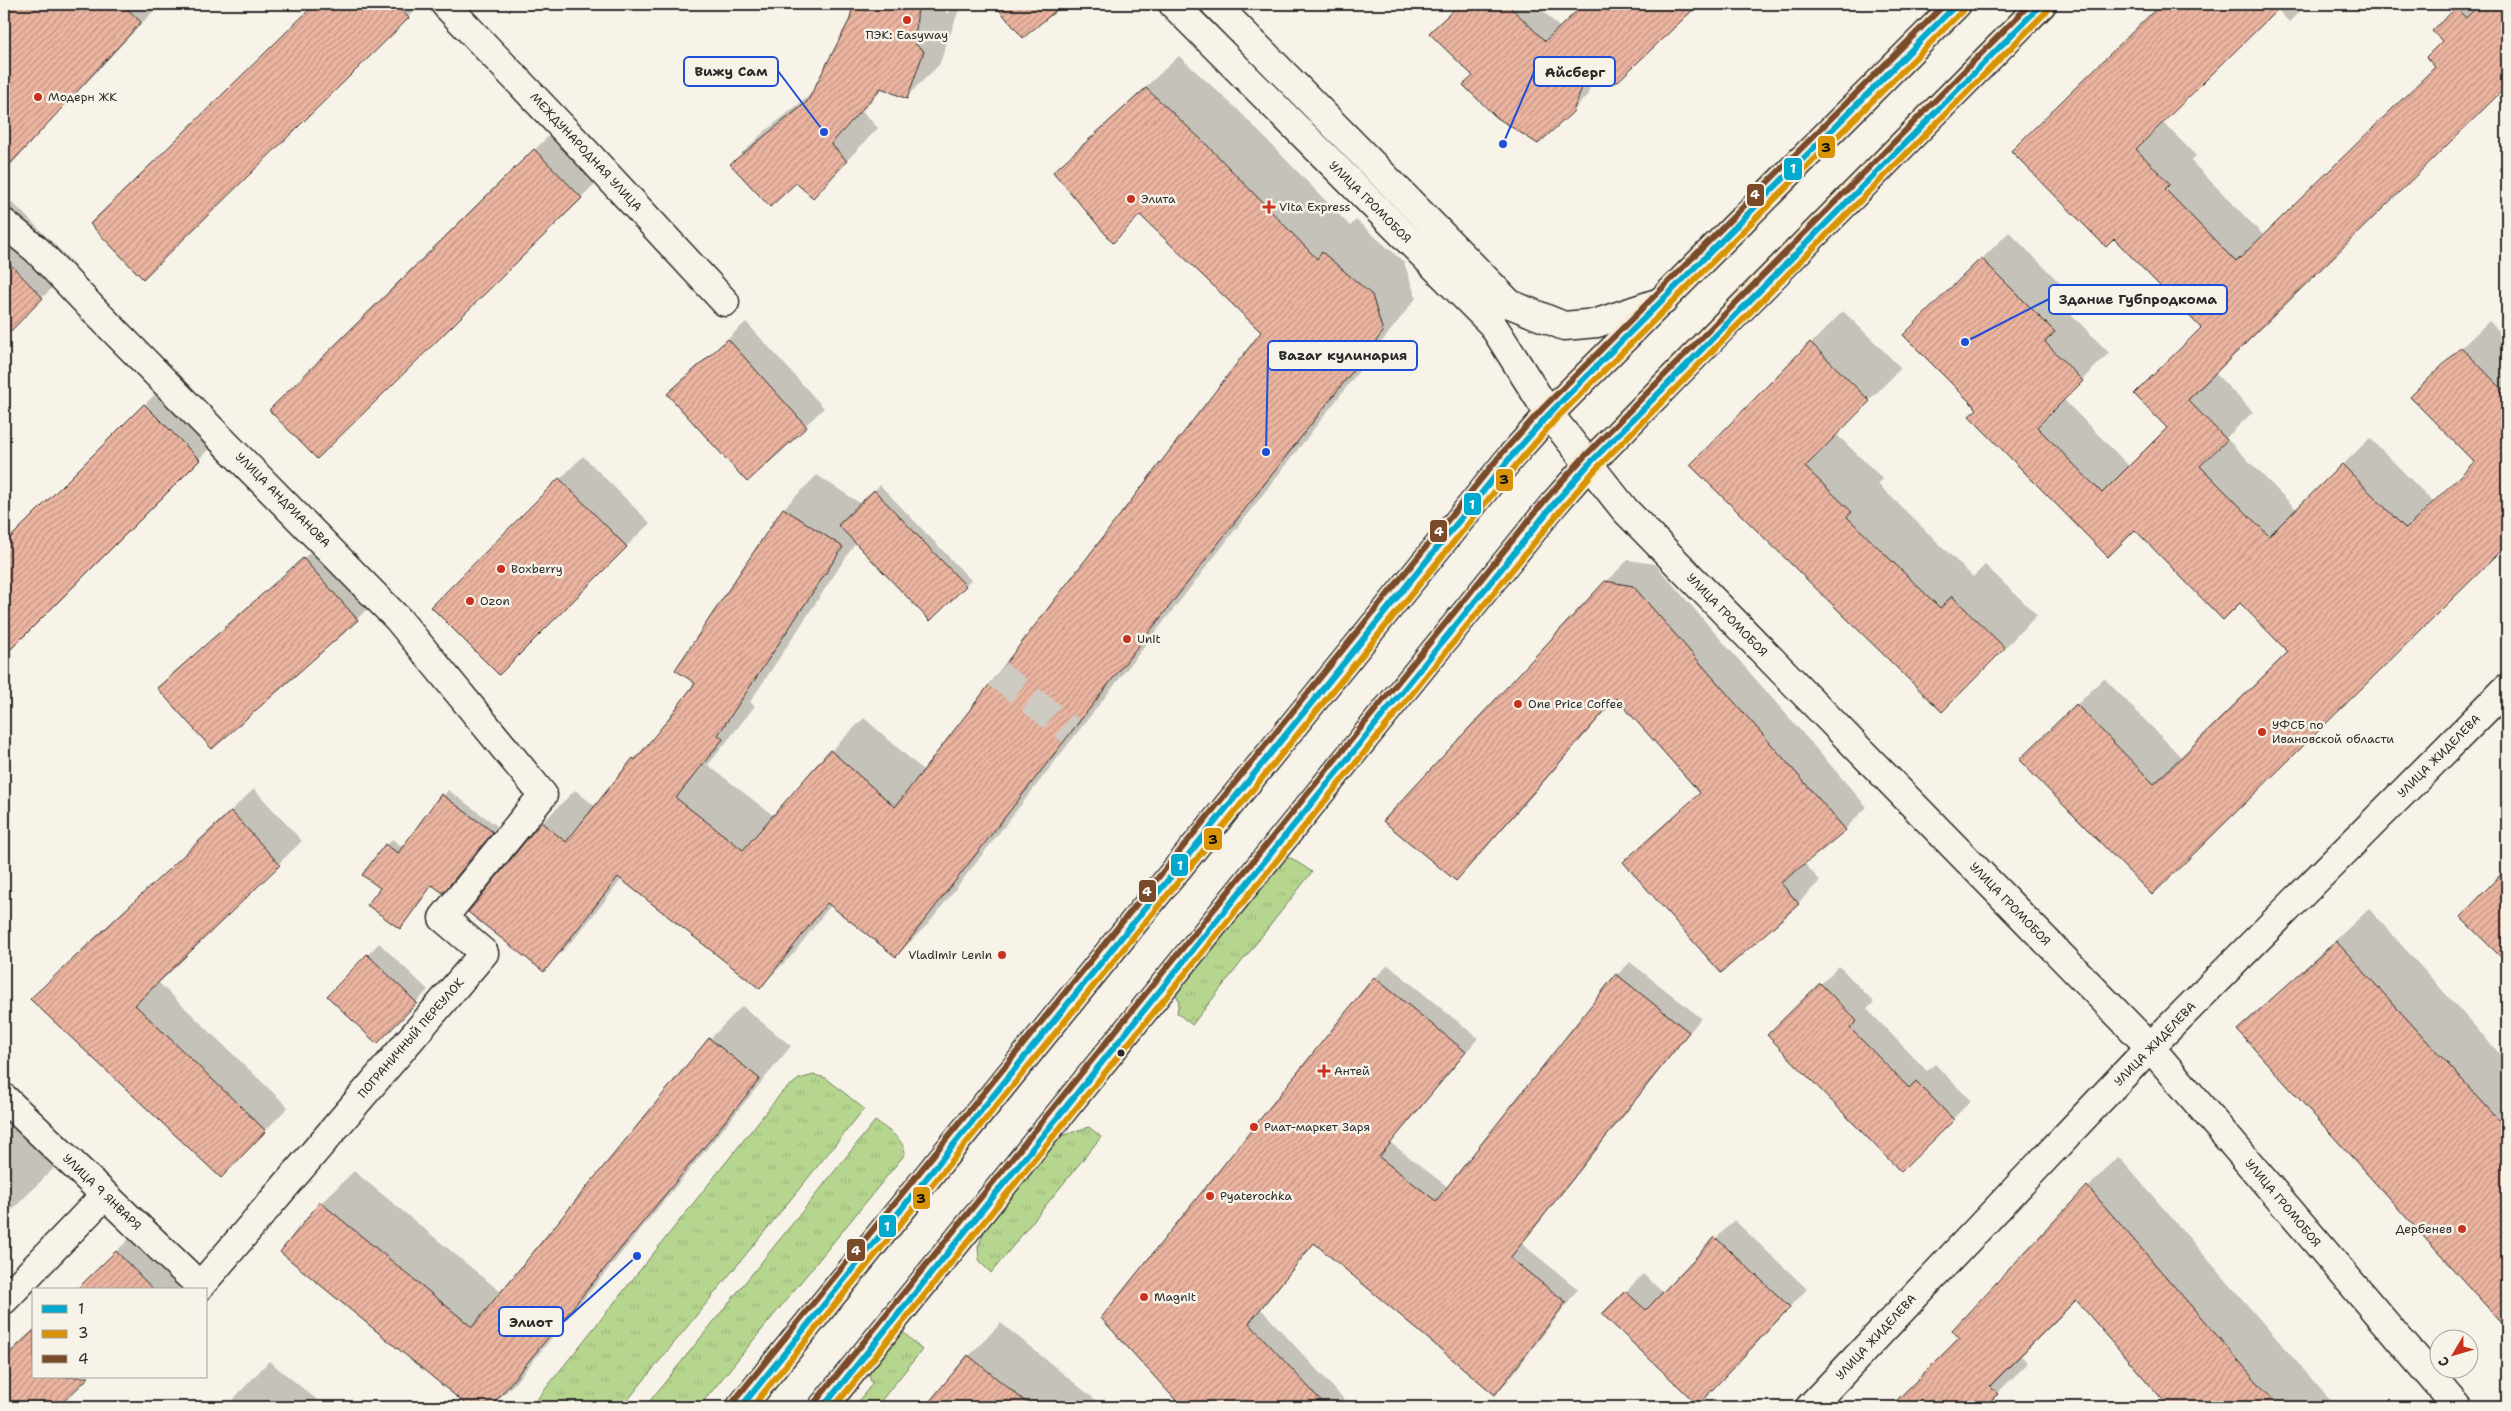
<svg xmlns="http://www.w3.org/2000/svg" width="2511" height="1411" viewBox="0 0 2511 1411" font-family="'Shantell Sans',sans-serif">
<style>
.grass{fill:url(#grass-tufts);stroke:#70805d}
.shadow{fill:#0003}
.building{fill:url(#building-hatch);stroke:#2b2b2b}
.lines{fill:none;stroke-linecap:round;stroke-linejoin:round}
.street-tunnel{stroke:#cecbc2;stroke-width:28;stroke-dasharray:28 14;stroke-linecap:butt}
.street-casing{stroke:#2b2b2b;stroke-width:31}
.secondary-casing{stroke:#2b2b2b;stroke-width:31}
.highway-casing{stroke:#2b2b2b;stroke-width:31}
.street{stroke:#f7f3e8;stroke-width:28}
.secondary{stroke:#f7f3e8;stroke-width:28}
.highway{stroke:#fddcac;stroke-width:28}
.bus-1-casing{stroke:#f7f3e8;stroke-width:10}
.bus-2-casing{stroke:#f7f3e8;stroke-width:10}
.bus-3-casing{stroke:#f7f3e8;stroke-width:10}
.bus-1{stroke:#00a9ce;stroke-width:6}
.bus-2{stroke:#d89406;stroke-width:6}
.bus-3{stroke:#7a4b2a;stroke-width:6}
.poi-dot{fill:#c8321e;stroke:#f7f3e8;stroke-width:2}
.bus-dot{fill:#2b2b2b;stroke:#f7f3e8;stroke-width:2}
.labels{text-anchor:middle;stroke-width:5;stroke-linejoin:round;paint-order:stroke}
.poi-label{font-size:12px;fill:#2b2b2b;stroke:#f7f3e8;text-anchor:start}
.street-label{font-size:12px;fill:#2b2b2b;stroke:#f7f3e8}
.leader{fill:none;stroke:#1d4ed8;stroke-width:2}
.callout-dot{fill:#1d4ed8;stroke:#f7f3e8;stroke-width:2}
.callout{fill:#f7f3e8;stroke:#1d4ed8;stroke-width:2}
.callout-label{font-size:14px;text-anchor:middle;font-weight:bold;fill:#2b2b2b}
.line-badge{stroke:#f7f3e8;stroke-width:2}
.badge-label{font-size:14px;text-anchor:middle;font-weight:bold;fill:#fff}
.pale-badge-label{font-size:14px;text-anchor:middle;font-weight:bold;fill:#111}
</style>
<defs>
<pattern id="grass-tufts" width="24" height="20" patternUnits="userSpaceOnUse" patternTransform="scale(1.25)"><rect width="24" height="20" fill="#b6d68f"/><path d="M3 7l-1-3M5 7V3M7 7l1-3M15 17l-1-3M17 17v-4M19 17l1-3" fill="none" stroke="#9db87c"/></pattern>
<pattern id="building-hatch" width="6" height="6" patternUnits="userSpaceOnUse" patternTransform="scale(1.25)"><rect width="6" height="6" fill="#ecb5a1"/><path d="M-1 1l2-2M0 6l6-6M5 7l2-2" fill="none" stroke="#bf9383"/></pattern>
</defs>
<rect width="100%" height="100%" fill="#f7f3e8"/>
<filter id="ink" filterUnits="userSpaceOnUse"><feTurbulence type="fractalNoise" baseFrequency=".02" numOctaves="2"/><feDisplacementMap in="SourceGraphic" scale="10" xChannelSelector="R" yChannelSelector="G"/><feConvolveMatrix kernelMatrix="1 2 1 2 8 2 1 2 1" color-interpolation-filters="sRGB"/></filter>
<g filter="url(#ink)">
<g class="grass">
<polygon points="1291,858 1312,872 1192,1025 1177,1013 1179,1001 1173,986 1283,859"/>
<polygon points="814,1075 826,1078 864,1109 622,1407 531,1407 782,1092 799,1079"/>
<path d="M 875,1121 C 886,1129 905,1139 905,1154 L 699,1407 L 645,1407 Z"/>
<polygon points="1089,1127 1101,1137 991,1273 979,1261 978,1247 990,1216 1040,1153 1061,1136"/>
<polygon points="900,1329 922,1350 876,1407 854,1407 872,1384 867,1370"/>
</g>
<g class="shadow">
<polygon points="4,4 160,4 4,170"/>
<polygon points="316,4 422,4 408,17 124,192"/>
<polygon points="855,4 947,4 946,14 961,4 939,65 906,97 883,88 862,111 878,128 813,196 796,182 731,164 764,132 814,92 852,20"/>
<polygon points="996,4 1062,4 1024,36"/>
<polygon points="1461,4 1536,4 1560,28 1585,4 1697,4 1616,81 1599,63 1587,96 1572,111 1474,76 1431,33"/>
<polygon points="2162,4 2307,4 2289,22 2277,9 2162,121 2196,156 2191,161 2264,236 2436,67 2444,41 2434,31 2461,4 2507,4 2507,85 2215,373 2253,412 2226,438 2297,510 2370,438 2434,503 2475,462 2411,397 2489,321 2507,339 2507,544 2152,893 2021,760 2104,678 2182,758 2290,652 2240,602 2135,529 1978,409 1905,335 2009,232 2081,304 2071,314 2109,353 2063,399 2130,467 2169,428 2203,328 2114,237 2013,151"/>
<polygon points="1179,56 1238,110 1350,226 1356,220 1404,262 1416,298 929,923 896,956 831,905 793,954 760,987 622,879 576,937 544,970 542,823 575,790 596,807 634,759 655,738 697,683 677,670 784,508 817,475 861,504 880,485 971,580 930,619 856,542 750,702 755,706 708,765 774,816 831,751 864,718 924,771 1263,332 1141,214 1054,172"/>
<polygon points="567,118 614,165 317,457 303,377"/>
<polygon points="12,202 75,265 4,336 4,211"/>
<polygon points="1843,311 1901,368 1836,434 1883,479 1878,484 1973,577 1985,565 2037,615 1974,679 1692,465"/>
<polygon points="746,322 824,408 747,480 669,394"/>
<polygon points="177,372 231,427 4,654 4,546"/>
<polygon points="583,456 650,523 499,673 432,607"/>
<polygon points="322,542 374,602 357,619 159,688"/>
<polygon points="1628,560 1655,564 1867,807 1845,829 1804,863 1820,881 1798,903 1625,862 1701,792 1617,698 1478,857 1456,879 1606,582"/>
<polygon points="254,789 302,841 157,981 288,1107 244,1153 55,976"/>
<polygon points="448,790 497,826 449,886 433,884 405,922 381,887 364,875 392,839 404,848"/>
<polygon points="2507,870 2507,962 2461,917"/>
<polygon points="2369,909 2507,1062 2507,1327 2239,1030"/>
<polygon points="379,943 428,990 377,1042 368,955"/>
<polygon points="1630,962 1701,1018 1522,1244 1578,1289 1508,1381 1495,1393 1315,1242 1261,1309 1351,1407 1184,1407 1103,1318 1375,978 1388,965 1478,1038 1391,1143 1449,1188 1617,975"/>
<polygon points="1839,966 1874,1002 1867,1009 1927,1071 1935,1064 1971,1101 1901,1170 1769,1035"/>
<polygon points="742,1006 791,1046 514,1384 491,1407 471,1407 281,1252 321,1203 354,1171 502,1293 710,1039"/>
<polygon points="4,1107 60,1162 4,1218"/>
<polygon points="2118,1156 2336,1407 2171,1407 2077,1298 2020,1355 2028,1363 1983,1407 1891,1407 1961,1338 1953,1330"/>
<polygon points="149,1220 197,1269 176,1290 76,1290"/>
<polygon points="1734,1220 1807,1289 1716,1385 1604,1314 1643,1274 1664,1293"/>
<polygon points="1001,1323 1104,1407 927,1407 969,1356"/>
<polygon points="34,1330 34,1377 87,1377 56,1407 4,1407 4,1359"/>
<polygon points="269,1361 326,1407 226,1407"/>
</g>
<g class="building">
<polygon points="4,4 122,4 141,22 4,171"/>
<polygon points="315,4 395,4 409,18 143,279 90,224"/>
<polygon points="853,4 918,4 915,44 924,51 907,99 881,88 831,144 847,161 813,198 796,183 770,207 730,164 807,102 850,19"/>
<polygon points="994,4 1064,4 1023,38"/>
<polygon points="1460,4 1507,4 1545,41 1584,4 1699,4 1616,83 1593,57 1573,112 1538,144 1496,117 1463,85 1473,76 1429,33"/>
<polygon points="2161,4 2283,4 2136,149 2170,184 2165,189 2236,262 2435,67 2426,57 2442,41 2432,31 2456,8 2466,18 2480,4 2507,4 2507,86 2188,400 2227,440 2200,466 2269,536 2342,464 2406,529 2474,462 2410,397 2461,347 2507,394 2507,545 2152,895 2019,760 2076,704 2154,784 2288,652 2240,603 2223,620 2135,530 2108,557 1969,416 1977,409 1903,335 1981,258 2055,332 2045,342 2083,381 2037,427 2102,493 2167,428 2134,394 2201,328 2114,239 2106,247 2011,151"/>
<polygon points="1146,88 1205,143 1317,259 1322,252 1372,295 1383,332 896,957 827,903 760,989 618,877 544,972 468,912 541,822 566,842 633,758 635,760 666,722 695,683 675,670 783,508 843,547 718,735 723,739 676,798 743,850 830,750 895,807 1261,332 1140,215 1113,243 1053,172"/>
<polygon points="534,149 582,198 317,459 269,410"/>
<polygon points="4,258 43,298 4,338"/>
<polygon points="728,339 807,427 747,482 667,394"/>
<polygon points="1810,342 1870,401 1805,467 1852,512 1847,517 1940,608 1952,596 2005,648 1942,712 1690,465"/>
<polygon points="144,404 200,460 4,656 4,544"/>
<polygon points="559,478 627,547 499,675 431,607"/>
<polygon points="874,490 966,586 930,621 838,525"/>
<polygon points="303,558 358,620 212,749 157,688"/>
<polygon points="1605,581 1633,586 1846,830 1781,883 1799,904 1721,973 1623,862 1700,793 1616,698 1456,881 1383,821"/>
<polygon points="441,794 493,832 443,893 432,885 400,929 367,905 380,888 362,875 385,844 398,853"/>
<polygon points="231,811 280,865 135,1005 266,1131 221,1178 30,999"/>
<polygon points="2507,868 2507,963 2460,917"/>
<polygon points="2336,941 2507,1129 2507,1329 2237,1030"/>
<polygon points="367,954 417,1003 377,1044 327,996"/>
<polygon points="1616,974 1689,1032 1510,1258 1566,1302 1495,1395 1314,1243 1249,1323 1327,1407 1182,1407 1101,1318 1374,977 1466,1052 1379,1157 1436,1201"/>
<polygon points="1820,983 1857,1021 1850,1028 1909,1088 1916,1081 1954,1120 1901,1172 1767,1035"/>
<polygon points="709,1038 760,1079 491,1407 469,1407 280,1252 320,1202 472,1327"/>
<polygon points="2087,1186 2279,1407 2169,1407 2076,1300 1990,1386 1998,1394 1985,1407 1890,1407 1959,1338 1952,1330"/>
<polygon points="1715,1237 1790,1307 1698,1405 1602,1314 1625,1291 1646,1310"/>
<polygon points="116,1251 154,1290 76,1290"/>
<polygon points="34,1330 34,1377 89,1377 58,1407 4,1407 4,1358"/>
<polygon points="968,1355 1032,1407 925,1407"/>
</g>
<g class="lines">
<polyline class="street-tunnel" points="997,674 1071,731"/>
<g class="street-casing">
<g id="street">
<polyline points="445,4 582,148 725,302"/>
<polyline points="4,223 37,250 91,307 398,619 543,795 443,918 484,953 200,1286 4,1098"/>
<polyline points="4,1300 105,1195"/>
<polyline points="1810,1407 2150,1047 2507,688"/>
</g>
</g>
<g class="secondary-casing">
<g id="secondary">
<polyline points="1173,4 1492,324 1549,414 1625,510 2150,1047 2457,1407"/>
<polyline points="1215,4 1510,304 1564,326 1597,323 1663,301"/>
</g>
</g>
<g class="highway-casing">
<g id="highway">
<polyline points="741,1407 1510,458 1549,414 1957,4"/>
<polyline points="823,1407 1553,505 1589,464 1712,338 2042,4"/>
</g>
</g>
<use href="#street" class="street"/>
<use href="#secondary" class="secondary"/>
<use href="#highway" class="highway"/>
<g class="bus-1-casing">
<g id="bus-1">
<polyline points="741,1407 1510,458 1549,414 1957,4"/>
<polyline points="823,1407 1553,505 1589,464 2042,4"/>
</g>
</g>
<g class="bus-2-casing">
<g id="bus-2">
<polyline points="752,1407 1517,464 1555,420 1963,10"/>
<polyline points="834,1407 1560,511 1595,470 2048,10"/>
</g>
</g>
<g class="bus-3-casing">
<g id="bus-3">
<polyline points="734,1401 1503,452 1543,408 1945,4"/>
<polyline points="816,1401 1546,499 1583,458 2030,4"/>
</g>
</g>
<use href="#bus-1" class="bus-1"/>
<use href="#bus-2" class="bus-2"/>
<use href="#bus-3" class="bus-3"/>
</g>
</g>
<g class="poi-dot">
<circle cx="907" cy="20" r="5"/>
<circle cx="38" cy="97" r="5"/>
<circle cx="1131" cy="199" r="5"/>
<path d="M1266.5 199.5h5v5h5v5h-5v5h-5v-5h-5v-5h5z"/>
<circle cx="501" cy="569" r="5"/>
<circle cx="470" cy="601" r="5"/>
<circle cx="1127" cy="639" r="5"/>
<circle cx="1518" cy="704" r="5"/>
<circle cx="2262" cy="732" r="5"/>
<circle cx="1002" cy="955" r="5"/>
<path d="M1321.5 1063.5h5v5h5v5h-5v5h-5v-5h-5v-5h5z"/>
<circle cx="1254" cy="1127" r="5"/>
<circle cx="1210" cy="1196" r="5"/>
<circle cx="2462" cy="1229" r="5"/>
<circle cx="1144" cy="1297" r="5"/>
</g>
<circle class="bus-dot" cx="1121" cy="1053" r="4.5"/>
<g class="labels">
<g class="poi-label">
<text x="907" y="39" text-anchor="middle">ПЭК: Easyway</text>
<text x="48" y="101">Модерн ЖК</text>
<text x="1141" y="203">Элита</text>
<text x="1279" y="211">Vita Express</text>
<text x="511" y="573">Boxberry</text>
<text x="480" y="605">Ozon</text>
<text x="1137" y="643">Unit</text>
<text x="1528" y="708">One Price Coffee</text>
<text x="2272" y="729">УФСБ по<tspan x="2272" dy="14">Ивановской области</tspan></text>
<text x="992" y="959" text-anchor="end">Vladimir Lenin</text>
<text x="1334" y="1075">Антей</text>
<text x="1264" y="1131">Риат-маркет Заря</text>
<text x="1220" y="1200">Pyaterochka</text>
<text x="2452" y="1233" text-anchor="end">Дербенев</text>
<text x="1154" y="1301">Magnit</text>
</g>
<g class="street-label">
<text transform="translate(586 152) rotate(47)" y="4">МЕЖДУНАРОДНАЯ УЛИЦА</text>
<text transform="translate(1370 202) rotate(45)" y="4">УЛИЦА ГРОМОБОЯ</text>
<text transform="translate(283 500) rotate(45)" y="4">УЛИЦА АНДРИАНОВА</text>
<text transform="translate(1727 615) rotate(46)" y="4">УЛИЦА ГРОМОБОЯ</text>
<text transform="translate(2439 756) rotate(-45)" y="4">УЛИЦА ЖИДЕЛЕВА</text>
<text transform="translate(2010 904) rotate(46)" y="4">УЛИЦА ГРОМОБОЯ</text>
<text transform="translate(411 1038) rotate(-49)" y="4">ПОГРАНИЧНЫЙ ПЕРЕУЛОК</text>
<text transform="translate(2155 1044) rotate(-46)" y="4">УЛИЦА ЖИДЕЛЕВА</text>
<text transform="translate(102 1192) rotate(44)" y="4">УЛИЦА 9 ЯНВАРЯ</text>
<text transform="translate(2283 1203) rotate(50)" y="4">УЛИЦА ГРОМОБОЯ</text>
<text transform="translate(1876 1337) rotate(-47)" y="4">УЛИЦА ЖИДЕЛЕВА</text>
</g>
</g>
<path class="leader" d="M824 132L778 71M1503 144L1534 72M1965 342L2049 299M1266 452L1268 355M637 1256L563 1322"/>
<g class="callout-dot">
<circle cx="824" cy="132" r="5"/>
<circle cx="1503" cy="144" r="5"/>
<circle cx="1965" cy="342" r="5"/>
<circle cx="1266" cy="452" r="5"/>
<circle cx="637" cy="1256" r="5"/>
</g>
<g class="callout">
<rect x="684" y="57" width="94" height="29" rx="5"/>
<rect x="1534" y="57" width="81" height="29" rx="5"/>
<rect x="2049" y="285" width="178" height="29" rx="5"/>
<rect x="1268" y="341" width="149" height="29" rx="5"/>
<rect x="499" y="1307" width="64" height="29" rx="5"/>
</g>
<g class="callout-label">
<text x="731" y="76">Вижу Сам</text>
<text x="1575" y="77">Айсберг</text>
<text x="2138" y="304">Здание Губпродкома</text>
<text x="1343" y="360">Bazar кулинария</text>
<text x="531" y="1327">Элиот</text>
</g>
<g class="line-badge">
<rect x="1817" y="135" width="19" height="24" rx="5" fill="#d89406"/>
<rect x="1783" y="157" width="20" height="24" rx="5" fill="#00a9ce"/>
<rect x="1746" y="183" width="19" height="24" rx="5" fill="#7a4b2a"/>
<rect x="1495" y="468" width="19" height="24" rx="5" fill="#d89406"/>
<rect x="1463" y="492" width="19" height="24" rx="5" fill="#00a9ce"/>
<rect x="1429" y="519" width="19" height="24" rx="5" fill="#7a4b2a"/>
<rect x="1203" y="827" width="20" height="24" rx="5" fill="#d89406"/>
<rect x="1170" y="853" width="19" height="24" rx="5" fill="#00a9ce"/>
<rect x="1138" y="879" width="19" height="24" rx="5" fill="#7a4b2a"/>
<rect x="912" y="1186" width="19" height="24" rx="5" fill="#d89406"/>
<rect x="878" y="1214" width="19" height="24" rx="5" fill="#00a9ce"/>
<rect x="846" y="1238" width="20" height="24" rx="5" fill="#7a4b2a"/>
</g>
<g class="badge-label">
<text x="1793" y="173">1</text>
<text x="1755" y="199">4</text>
<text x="1472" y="509">1</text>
<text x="1439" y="536">4</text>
<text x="1180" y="870">1</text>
<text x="1147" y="896">4</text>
<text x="887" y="1231">1</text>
<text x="856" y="1255">4</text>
</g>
<g class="pale-badge-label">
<text x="1826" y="152">3</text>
<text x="1504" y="484">3</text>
<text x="1213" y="844">3</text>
<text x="921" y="1203">3</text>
</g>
<rect width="2511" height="1411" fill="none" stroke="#f7f3e8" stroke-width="20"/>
<rect x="10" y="10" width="2491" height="1391" fill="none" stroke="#2b2b2b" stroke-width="2" filter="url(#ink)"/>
<rect x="32" y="1288" width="175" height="90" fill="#f7f3e8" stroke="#a5a39c"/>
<rect x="42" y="1305" width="25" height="8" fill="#00a9ce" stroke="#a5a39c"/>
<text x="78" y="1314" font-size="15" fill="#2b2b2b">1</text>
<rect x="42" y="1330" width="25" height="8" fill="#d89406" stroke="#a5a39c"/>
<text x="78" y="1338" font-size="15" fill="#2b2b2b">3</text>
<rect x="42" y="1355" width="25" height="8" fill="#7a4b2a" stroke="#a5a39c"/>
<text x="78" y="1364" font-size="15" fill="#2b2b2b">4</text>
<g transform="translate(2454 1354) rotate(232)"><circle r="24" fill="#f7f3e8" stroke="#a5a39c"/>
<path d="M0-4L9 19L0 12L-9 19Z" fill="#c8321e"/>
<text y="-8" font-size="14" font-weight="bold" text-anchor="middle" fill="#2b2b2b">С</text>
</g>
</svg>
